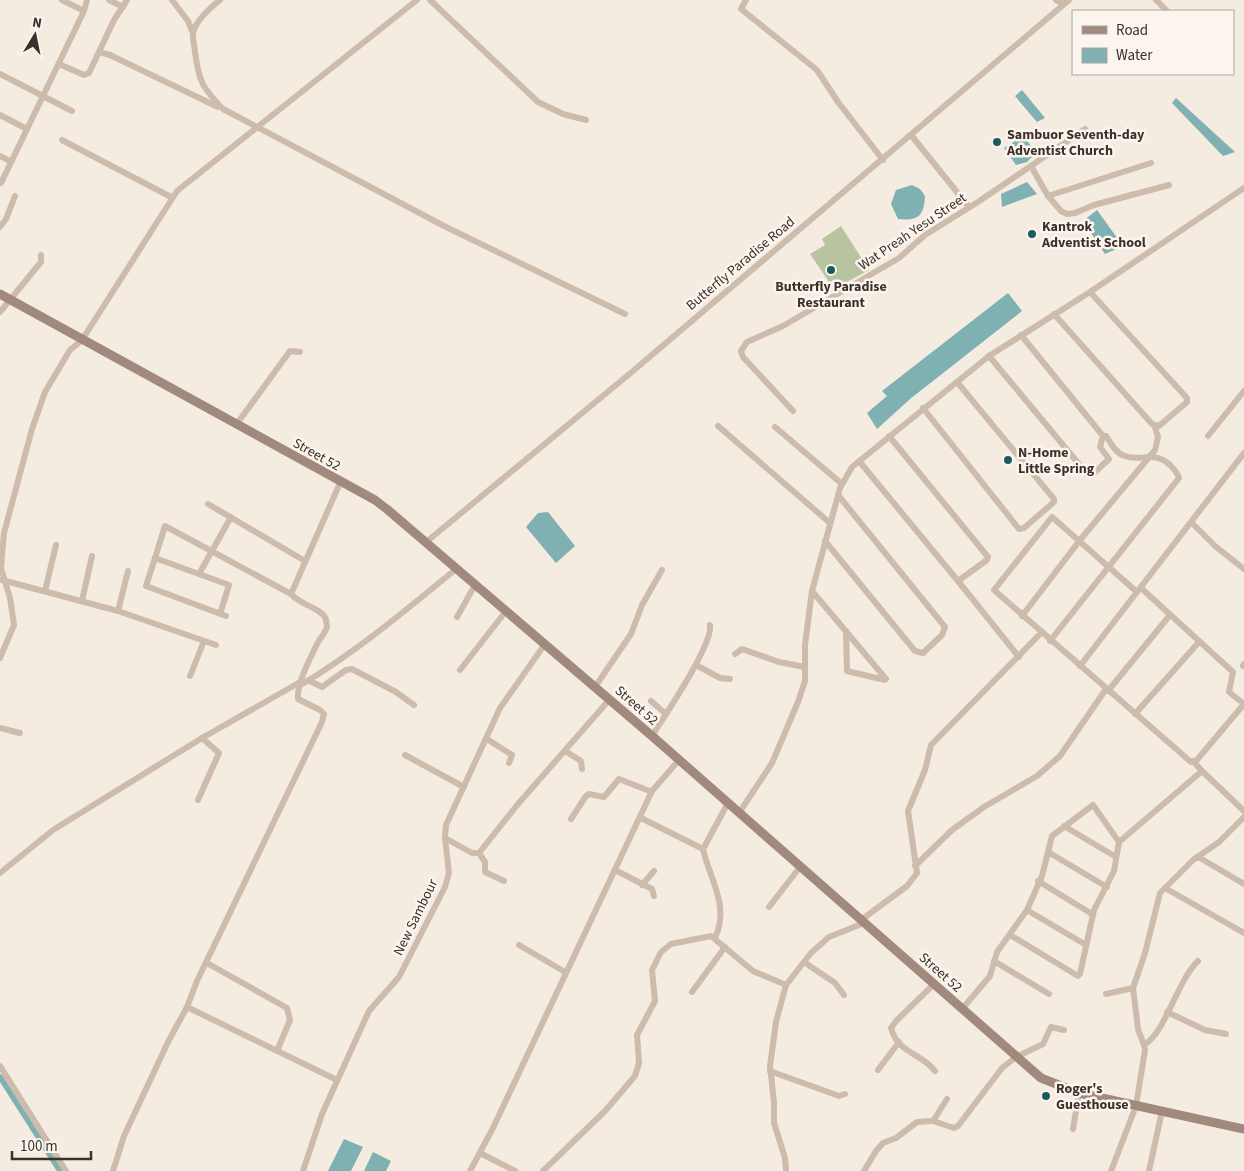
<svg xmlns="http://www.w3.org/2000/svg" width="1244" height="1171" viewBox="0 0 1244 1171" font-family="'Source Sans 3',sans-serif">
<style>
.green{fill:#b8c4a0}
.water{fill:#7fb0b2}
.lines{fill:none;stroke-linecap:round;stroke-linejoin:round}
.canal{stroke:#7fb0b2;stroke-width:5.5}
.street{stroke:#cdbbac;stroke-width:6}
.secondary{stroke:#a18a7d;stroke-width:9}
.poi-dot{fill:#1f5a5e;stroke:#fbf5ee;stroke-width:2}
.labels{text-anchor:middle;stroke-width:5;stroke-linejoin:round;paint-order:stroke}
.poi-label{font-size:14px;font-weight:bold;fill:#3b302b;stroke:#fbf5ee;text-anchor:start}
.street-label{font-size:14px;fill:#3b302b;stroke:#fbf5ee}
</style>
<rect width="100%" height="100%" fill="#f4ebe1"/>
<polygon class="green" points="841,226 869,270 834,289 810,254 825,245 822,239"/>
<g class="water">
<polygon points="1022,90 1045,118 1037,122 1015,96"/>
<polygon points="1176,98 1235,152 1223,156 1172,103"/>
<polygon points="1023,136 1036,152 1027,162 1016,165 1004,148"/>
<polygon points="1027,182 1037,194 1002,207 1001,194"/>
<path d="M 912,185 L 920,189 L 925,196 C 924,217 917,221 898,219 L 891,204 L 896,190 Z"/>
<polygon points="1097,210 1123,246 1105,254 1083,221"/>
<polygon points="1008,293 1022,311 910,399 877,429 867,413 887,396 882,391"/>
<polygon points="548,512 575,546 556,563 526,527 538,513"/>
<polygon points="344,1139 363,1147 351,1171 328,1171"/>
<polygon points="373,1152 391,1161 386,1171 364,1171"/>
</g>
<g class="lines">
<polyline class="canal" points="0,1077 60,1171"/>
<g class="street">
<polyline points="62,0 84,11"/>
<polyline points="109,0 123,7"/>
<polyline points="172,0 188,21 193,33"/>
<path d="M 220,0 C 210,8 196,20 193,33 C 192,39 195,47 195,52 C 199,82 202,87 223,109 L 444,226 L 625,314"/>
<polyline points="430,0 538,102 563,114 586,120"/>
<polyline points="746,0 741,9 817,70 838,102 883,160"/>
<polyline points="1056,0 1064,4"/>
<polyline points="1156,0 1167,11"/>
<polyline points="99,52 110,55 218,107"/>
<polyline points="59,64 84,75 89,73 114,20 127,0"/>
<polyline points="0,74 72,111"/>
<polyline points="0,115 27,129"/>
<polyline points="911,135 969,207"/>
<polyline points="62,140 171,197"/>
<polyline points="0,156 10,161"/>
<polyline points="1031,166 1048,196 1151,163"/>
<polyline points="1,183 84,11 87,0"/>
<polyline points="1048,196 1061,211 1067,214 1075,213 1094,205 1169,185"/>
<polyline points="0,227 6,219 15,196"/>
<polyline points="0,312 41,262 41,255"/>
<polyline points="1054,314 1152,424 1159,426 1187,402 1187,398 1090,292"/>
<polyline points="989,356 1088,475 1092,475 1109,459 1100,447 1103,436 1021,335"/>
<polyline points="923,408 1019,529 1024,528 1054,502 1054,499 957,382"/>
<polyline points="793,411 743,357 741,351 747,342 783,326 899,258 925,235 978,202 1085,129"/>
<polyline points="236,425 290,351 300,352"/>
<polyline points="718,426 830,523"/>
<polyline points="775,427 842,484"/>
<polyline points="1208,436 1244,391"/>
<polyline points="859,461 958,581 987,560 988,557 889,436"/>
<polyline points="208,504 305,561"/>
<polyline points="1192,523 1215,546 1244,569"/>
<polyline points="825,541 915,651 923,653 942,635 945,627 838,495"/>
<polyline points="425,543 633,371 1069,0"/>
<polyline points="155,558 165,526 291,594"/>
<polyline points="199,574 231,517"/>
<polyline points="2,580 118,611 216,645"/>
<polyline points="958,581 1019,657"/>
<polyline points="1141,588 1233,672 1229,692 1244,704"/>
<polyline points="45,591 56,545"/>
<polyline points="812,591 886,679 885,680 847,671 846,631"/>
<polyline points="1137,592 1052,517 994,590 1191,762 1196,761 1244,704"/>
<polyline points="82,601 92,556"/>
<polyline points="118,611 128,571"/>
<polyline points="220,614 229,585 155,558 146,586 226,616"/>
<polyline points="1022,616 1080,540 1155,450 1158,437 1155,427"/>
<polyline points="457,617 475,585"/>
<path d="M 1050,641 L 1179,478 C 1177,472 1174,469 1170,465 C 1154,450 1141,462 1125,456 C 1115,453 1111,443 1106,436 L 1103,436"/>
<polyline points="735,654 742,649 779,662 805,667"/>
<polyline points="0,658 14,625 10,598 1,568 4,533 32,429 45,392 70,350 82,340 177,191 417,0"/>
<polyline points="696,665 720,678 730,679"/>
<polyline points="1080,666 1244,453"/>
<polyline points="1243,666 1244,664"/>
<polyline points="460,670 506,611"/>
<polyline points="190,676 204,641"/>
<polyline points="310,681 322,687 346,670 352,669 396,692 414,705"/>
<path d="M 299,686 C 355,653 406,610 456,569"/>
<polyline points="595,687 631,634 642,605 662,570"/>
<polyline points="1108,691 1170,615"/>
<polyline points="651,701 666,714"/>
<polyline points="1135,714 1199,642"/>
<polyline points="0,728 20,733"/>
<path d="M 652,736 C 665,715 713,645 710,625"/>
<polyline points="487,739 512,755 509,763"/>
<polyline points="565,751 581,761 582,769"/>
<polyline points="405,755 464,787"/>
<polyline points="1202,771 1244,811"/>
<polyline points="198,800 219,753 202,738"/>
<polyline points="739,813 772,763 798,702 805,681 805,645 812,591 840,488 852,467 989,356 1090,292 1244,188"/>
<polyline points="641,818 703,849"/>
<polyline points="571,819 586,796 589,794 604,797 619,779 652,792"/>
<polyline points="1064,826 1116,857"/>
<polyline points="445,838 472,853 479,853 518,804 610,699"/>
<polyline points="1119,842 1202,771 1193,761"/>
<polyline points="1048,852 1107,887"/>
<polyline points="479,853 485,862 485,872 504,881"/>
<polyline points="1196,858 1200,858 1244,884"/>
<polyline points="915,866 952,830 984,807 1037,776 1060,756 1106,689"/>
<polyline points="615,870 652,889 654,896"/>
<polyline points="0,873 53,830 202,738 302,681"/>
<polyline points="1038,881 1092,914"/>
<polyline points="642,885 654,871"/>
<polyline points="1165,888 1244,933"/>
<polyline points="769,907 800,867"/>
<polyline points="1027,910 1086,945"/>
<polyline points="861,920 907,886 917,873 908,811 925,770 931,745 1041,633"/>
<path d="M 715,938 C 730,906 710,880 703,849 L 728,803"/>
<polyline points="519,945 565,972"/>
<polyline points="994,961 1049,994"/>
<polyline points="804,962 835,983 844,995"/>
<polyline points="207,963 287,1008 290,1020 277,1051"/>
<path d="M 934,984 L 896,1021 L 891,1028 C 898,1054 922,1053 935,1071"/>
<polyline points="692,992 725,947"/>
<polyline points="1106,994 1133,988"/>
<polyline points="187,1007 337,1080"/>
<polyline points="962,1009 990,976 997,952 1027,910 1042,876 1052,836 1093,805 1119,842 1114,871 1094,910 1080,974 1078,976 1010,935"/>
<polyline points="1167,1012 1205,1030 1226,1034"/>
<polyline points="1144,1045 1138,1029 1133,988 1145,953 1160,893 1193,860 1219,842 1244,817"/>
<polyline points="0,1066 66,1171"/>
<polyline points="878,1070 899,1042"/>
<polyline points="770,1071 839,1096 845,1094"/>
<polyline points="947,1099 933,1121 954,1128 958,1126 1002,1068 1016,1057 1043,1044 1051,1027 1064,1030"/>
<polyline points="1073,1129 1079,1093"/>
<polyline points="480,1153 515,1171"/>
<path d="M 113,1171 L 124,1136 L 168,1042 L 187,1007 L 197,981 L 322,722 L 324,714 L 320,710 L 298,699 C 297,682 310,659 317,644 C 320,638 326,632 327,627 C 327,626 326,620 326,619 C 320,607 300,605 291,594 L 340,483"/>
<polyline points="303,1171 322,1114 369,1011 399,977 445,887 449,873 445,838 446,825 500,708 545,644"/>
<polyline points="470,1171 492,1130 652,791 679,760"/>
<polyline points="543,1171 605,1111 635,1076 639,1063 637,1035 655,1001 652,970 661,952 671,944 711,936 753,971 786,985"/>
<polyline points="786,1171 785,1158 774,1123 774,1102 770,1066 776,1022 786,985 811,953 829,937 864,923"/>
<polyline points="864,1171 876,1151 883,1143 896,1138 917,1122 933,1121"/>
<path d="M 1111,1171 L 1136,1106 L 1145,1050 L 1144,1045 C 1166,1032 1177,981 1198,961"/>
<polyline points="1149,1171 1162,1111"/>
</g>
<polyline class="secondary" points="0,294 375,500 388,510 652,736 1041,1078 1079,1093 1244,1129"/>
</g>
<g class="poi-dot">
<circle cx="997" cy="142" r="5"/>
<circle cx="1032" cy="234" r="5"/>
<circle cx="831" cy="270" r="5"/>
<circle cx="1008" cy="460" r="5"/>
<circle cx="1046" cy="1096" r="5"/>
</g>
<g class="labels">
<g class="poi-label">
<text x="1007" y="139">Sambuor Seventh-day<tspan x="1007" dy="16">Adventist Church</tspan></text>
<text x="1042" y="231">Kantrok<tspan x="1042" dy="16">Adventist School</tspan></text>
<text x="831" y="291" text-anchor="middle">Butterfly Paradise<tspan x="831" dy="16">Restaurant</tspan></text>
<text x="1018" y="457">N-Home<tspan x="1018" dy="16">Little Spring</tspan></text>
<text x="1056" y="1093">Roger's<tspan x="1056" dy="16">Guesthouse</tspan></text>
</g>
<g class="street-label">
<text transform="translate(912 231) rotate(-34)" y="5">Wat Preah Yesu Street</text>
<text transform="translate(740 263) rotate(-40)" y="5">Butterfly Paradise Road</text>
<text transform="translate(317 454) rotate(29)" y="5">Street 52</text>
<text transform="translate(637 705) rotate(41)" y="5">Street 52</text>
<text transform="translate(415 917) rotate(-64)" y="5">New Sambour</text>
<text transform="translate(941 972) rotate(41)" y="5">Street 52</text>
</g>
</g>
<rect x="1072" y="10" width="162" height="65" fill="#fbf5ee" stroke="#aea6a0"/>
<rect x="1082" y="26" width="25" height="8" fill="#a18a7d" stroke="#aea6a0"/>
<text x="1116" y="35" font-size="15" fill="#3b302b">Road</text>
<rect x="1082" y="48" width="25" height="15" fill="#7fb0b2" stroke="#aea6a0"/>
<text x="1116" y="60" font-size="15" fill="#3b302b">Water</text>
<g transform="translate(35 35) rotate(10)" stroke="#fbf5ee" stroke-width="4" paint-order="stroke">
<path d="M0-4L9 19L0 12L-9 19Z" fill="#3b302b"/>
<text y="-8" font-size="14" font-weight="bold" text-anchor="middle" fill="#3b302b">N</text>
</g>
<path d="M12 1151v8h79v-8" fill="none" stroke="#3b302b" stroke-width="2.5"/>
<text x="20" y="1151" font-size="15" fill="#3b302b" stroke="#fbf5ee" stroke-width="4" paint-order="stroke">100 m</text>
</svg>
